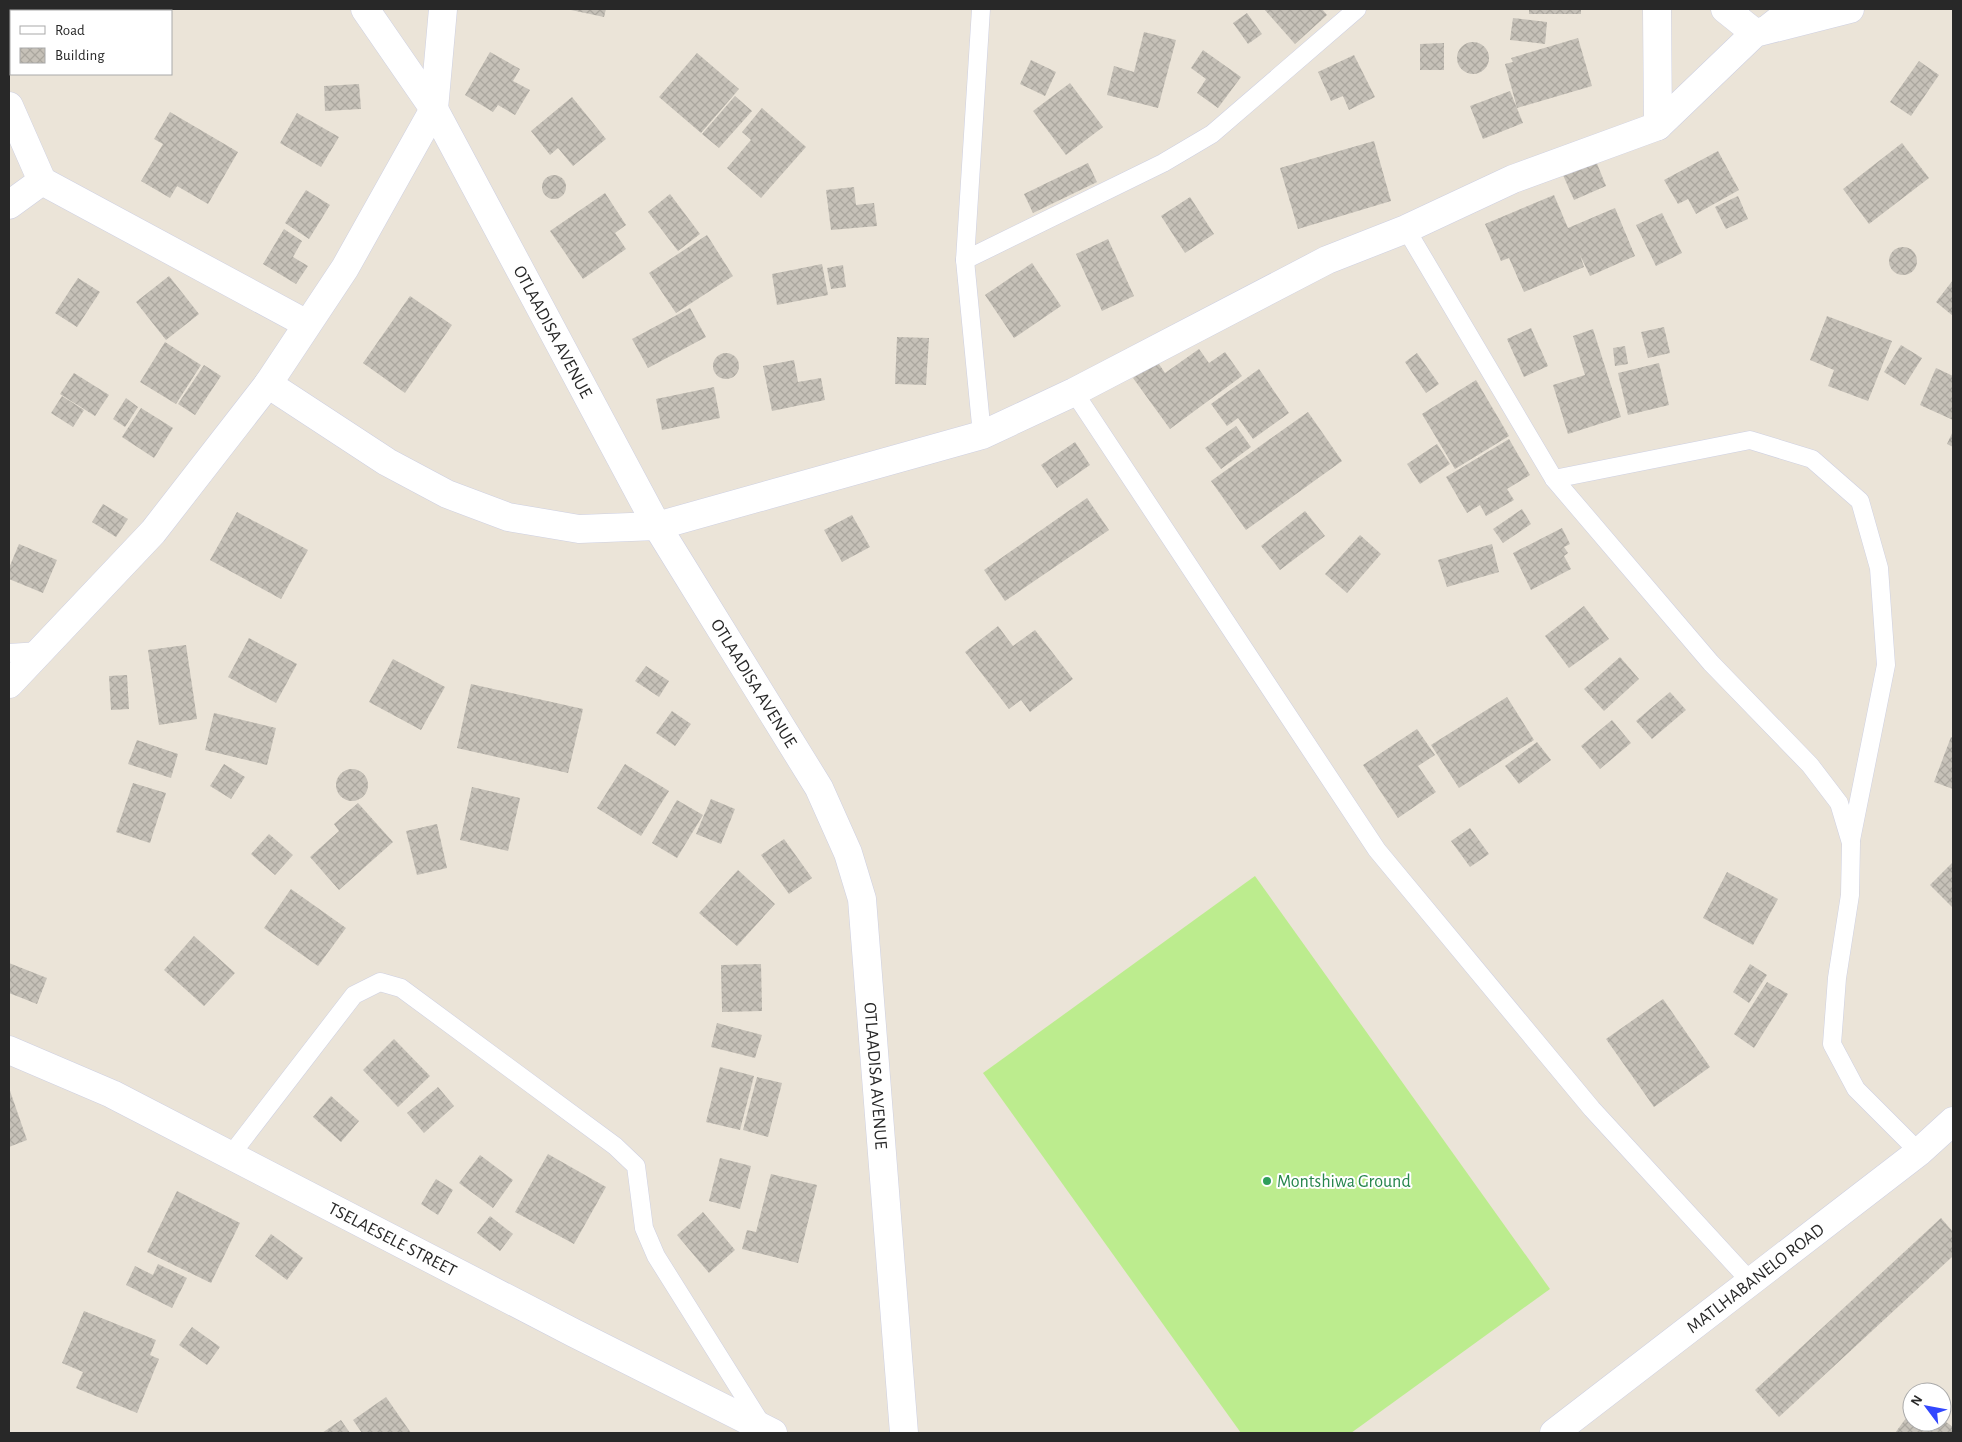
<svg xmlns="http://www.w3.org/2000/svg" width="1962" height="1442" viewBox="0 0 1962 1442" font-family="'Alegreya Sans',sans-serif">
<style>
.pitch{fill:#bcec8e}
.building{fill:url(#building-cross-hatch)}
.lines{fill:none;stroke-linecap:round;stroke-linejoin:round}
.service-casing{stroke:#ced0e2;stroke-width:19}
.minor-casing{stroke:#ced0e2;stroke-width:29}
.service{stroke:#fff;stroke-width:18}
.minor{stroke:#fff;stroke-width:28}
.leisure-dot{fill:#2e9e5b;stroke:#fff;stroke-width:2}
.labels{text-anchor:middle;stroke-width:4;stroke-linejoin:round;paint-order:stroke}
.street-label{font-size:18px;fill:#282828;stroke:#fff}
.leisure-label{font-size:18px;fill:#27864d;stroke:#fff;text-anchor:start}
</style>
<defs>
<pattern id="building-cross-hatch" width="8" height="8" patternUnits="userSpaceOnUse" patternTransform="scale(1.25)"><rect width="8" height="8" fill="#c6c1b8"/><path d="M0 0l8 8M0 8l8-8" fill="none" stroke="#aaa69e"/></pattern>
</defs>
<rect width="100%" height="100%" fill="#ebe4d8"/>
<polygon class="pitch" points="1255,876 1550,1289 1351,1433 1241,1433 983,1073"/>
<g class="building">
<polygon points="572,9 606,9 604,17 571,10"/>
<polygon points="1264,9 1322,9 1327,15 1295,44"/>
<rect x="1529" y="9" width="52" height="5"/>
<polygon points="1247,13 1262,34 1248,44 1233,23"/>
<polygon points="1513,18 1547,22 1545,44 1510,40"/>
<polygon points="1144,32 1176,40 1158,108 1107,95 1114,66 1134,72"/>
<polygon points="1578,38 1592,86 1517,108 1505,64 1513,62 1511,58"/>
<circle cx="1473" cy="58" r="16"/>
<polygon points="1444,43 1444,70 1420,70 1420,44"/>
<polygon points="1203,50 1241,77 1218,108 1197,93 1206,79 1191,68"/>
<polygon points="490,52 520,69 513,81 530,90 515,115 498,105 493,112 465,95"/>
<polygon points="697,53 739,89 701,133 659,97"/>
<polygon points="1354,55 1375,97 1349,110 1343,96 1331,101 1318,72"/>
<polygon points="1031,60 1056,72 1045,96 1020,84"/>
<polygon points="1919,61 1939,75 1911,116 1890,102"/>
<polygon points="1070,83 1103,127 1066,155 1033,111"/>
<polygon points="359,84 361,109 325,111 324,86"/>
<polygon points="1510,91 1523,123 1483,139 1470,106"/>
<polygon points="735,96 752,111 719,148 702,134"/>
<polygon points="572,97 606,139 573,166 558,148 550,155 531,131"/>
<polygon points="762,108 806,147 761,198 727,168 751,140 742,132"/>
<polygon points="170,112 238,152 208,204 177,186 170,198 141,181 163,144 154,139"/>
<polygon points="297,113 339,137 321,167 280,143"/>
<polygon points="1374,141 1391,201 1298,229 1280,168"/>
<polygon points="1902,143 1929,178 1869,224 1843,189"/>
<polygon points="1718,151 1739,190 1696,214 1688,199 1678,204 1664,180"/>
<polygon points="1596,161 1606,186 1574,200 1563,175"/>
<polygon points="1088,163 1097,182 1033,213 1024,194"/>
<circle cx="554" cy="187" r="12"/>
<polygon points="854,187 856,205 874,203 877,226 831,230 826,190"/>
<polygon points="306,190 330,205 309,239 285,223"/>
<polygon points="605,193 626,225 615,233 626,249 583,279 550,231"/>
<polygon points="670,194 700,234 678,251 648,212"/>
<polygon points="1554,195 1568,228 1615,208 1635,256 1590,276 1580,255 1584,267 1524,292 1509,258 1501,261 1485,224"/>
<polygon points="1738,196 1748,219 1726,229 1715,207"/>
<polygon points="1190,197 1214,234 1185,253 1161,216"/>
<polygon points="1662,213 1682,253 1656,266 1636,225"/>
<polygon points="284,229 302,241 293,257 308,266 296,284 263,264"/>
<polygon points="707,235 733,276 676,313 649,273"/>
<polygon points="1108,239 1134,296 1102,311 1076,254"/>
<circle cx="1903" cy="261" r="14"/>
<polygon points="1032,263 1061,306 1014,338 985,295"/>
<polygon points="822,264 828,295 777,305 772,274"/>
<polygon points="843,265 846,287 831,289 827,268"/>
<polygon points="169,276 199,314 166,340 136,302"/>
<polygon points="78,278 100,292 77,327 55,313"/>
<polygon points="1953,280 1953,316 1936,302"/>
<polygon points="410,296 452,325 405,393 363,363"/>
<polygon points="690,308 706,337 648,368 632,339"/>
<polygon points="1827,316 1892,341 1868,401 1828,386 1834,370 1810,360"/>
<polygon points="1664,327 1670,353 1648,358 1641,332"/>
<polygon points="1531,328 1548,366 1524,377 1507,339"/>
<polygon points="1593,329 1621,417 1568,434 1553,385 1585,375 1573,336"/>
<polygon points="897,337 929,338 926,385 895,384"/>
<polygon points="165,342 201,365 176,404 140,382"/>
<polygon points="1901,345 1922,358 1905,385 1884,372"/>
<polygon points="1625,346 1628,364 1615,366 1613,348"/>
<polygon points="1199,349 1209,363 1225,352 1242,376 1170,429 1133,378 1157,361 1165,373"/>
<polygon points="1417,353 1439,384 1426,393 1405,362"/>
<circle cx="726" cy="366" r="13"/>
<polygon points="794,360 798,382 821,378 825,400 772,411 763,366"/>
<polygon points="1659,363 1669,405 1628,415 1618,373"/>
<polygon points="204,365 221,376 195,415 178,404"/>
<polygon points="1936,368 1953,376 1953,420 1920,405"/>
<polygon points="1259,369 1289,413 1253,439 1238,418 1227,426 1211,404"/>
<polygon points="74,373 109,395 95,416 60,394"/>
<polygon points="1476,380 1509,436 1455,469 1422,414"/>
<polygon points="714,387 720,418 662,430 656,399"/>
<polygon points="62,396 84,410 73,427 51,413"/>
<polygon points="126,398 138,407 125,427 113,419"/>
<polygon points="141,408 173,428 154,458 122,437"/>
<polygon points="1308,412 1342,461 1246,530 1211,481"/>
<polygon points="1236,426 1251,447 1221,469 1205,448"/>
<polygon points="1953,431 1953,447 1947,444"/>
<polygon points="1509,439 1530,475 1507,489 1514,500 1486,516 1480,505 1467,513 1446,477"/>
<polygon points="1075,442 1090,465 1057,488 1041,465"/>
<polygon points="1437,444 1450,464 1420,484 1407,464"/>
<polygon points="1087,498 1109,530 1005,601 984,570"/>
<polygon points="103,504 128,519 116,537 92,522"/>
<polygon points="1522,509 1531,524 1503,543 1493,529"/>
<polygon points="1305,511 1325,536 1280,570 1261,546"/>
<polygon points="237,512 308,550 281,599 210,560"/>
<polygon points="852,515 870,547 842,562 824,530"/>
<polygon points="1562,528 1570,544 1564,547 1568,553 1564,556 1571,569 1531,590 1513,553"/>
<polygon points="1360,535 1381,554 1347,593 1325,574"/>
<polygon points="19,544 57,560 43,593 9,579 9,568"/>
<polygon points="1492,544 1499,572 1447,587 1438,560"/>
<polygon points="1584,606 1609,639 1569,668 1545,636"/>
<polygon points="998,626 1013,646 1035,630 1073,679 1030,712 1021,700 1009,709 965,652"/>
<polygon points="249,638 297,664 276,703 228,677"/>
<polygon points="186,645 197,719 159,725 148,650"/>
<polygon points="1620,657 1639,679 1604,711 1584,689"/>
<polygon points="393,659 445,687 421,730 369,702"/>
<polygon points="646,666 669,681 659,697 635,681"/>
<polygon points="127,675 129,709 111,710 109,676"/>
<polygon points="471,684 583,709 568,773 457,748"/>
<polygon points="1670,692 1686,710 1652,739 1636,721"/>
<polygon points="1507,697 1534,740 1459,788 1431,745"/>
<polygon points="672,711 691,724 675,746 656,733"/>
<polygon points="214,713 276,728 267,765 205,750"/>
<polygon points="1612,720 1631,743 1600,769 1581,746"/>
<polygon points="1417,729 1435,755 1418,766 1436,792 1398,818 1363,765"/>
<polygon points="1951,737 1953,738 1953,789 1934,782"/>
<polygon points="137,740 178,754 171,778 128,764"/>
<polygon points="1537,742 1551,760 1519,784 1505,766"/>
<polygon points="224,764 245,777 231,799 210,786"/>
<polygon points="625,764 669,791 641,836 597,808"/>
<circle cx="352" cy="785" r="16"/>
<polygon points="133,783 166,793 150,843 116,832"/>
<polygon points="472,787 520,798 508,851 460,840"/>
<polygon points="711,799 735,809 721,844 696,834"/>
<polygon points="677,800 703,815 677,858 652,843"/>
<polygon points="358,803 393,842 339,890 310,857 339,831 334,824"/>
<polygon points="437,824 447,868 417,875 406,831"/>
<polygon points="1470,828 1489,854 1470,867 1451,841"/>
<polygon points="269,834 293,855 275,875 251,854"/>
<polygon points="784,839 812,878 789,894 761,855"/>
<polygon points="1953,862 1953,908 1930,885"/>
<polygon points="738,870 775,904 737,946 699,913"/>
<polygon points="1727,872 1778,899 1753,945 1703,918"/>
<polygon points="291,889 346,928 318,966 264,928"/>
<polygon points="194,936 235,973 204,1006 164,970"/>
<polygon points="9,963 47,978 37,1004 9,993"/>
<polygon points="761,964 762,1011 722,1012 721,965"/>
<polygon points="1750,964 1767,975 1749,1003 1733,992"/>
<polygon points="1767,982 1788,994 1754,1048 1734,1034"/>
<polygon points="1663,999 1710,1067 1654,1107 1606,1039"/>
<polygon points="717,1023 762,1035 755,1058 711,1047"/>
<polygon points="394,1039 430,1076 398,1107 363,1070"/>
<polygon points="720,1067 754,1076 740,1130 706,1122"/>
<polygon points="757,1077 782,1083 768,1137 743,1130"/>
<polygon points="438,1087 454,1106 424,1133 407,1113"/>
<polygon points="9,1088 27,1140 9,1147"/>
<polygon points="331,1096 359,1121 341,1142 313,1117"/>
<polygon points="548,1154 606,1187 574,1244 515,1212"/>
<polygon points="480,1155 513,1180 493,1208 459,1183"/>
<polygon points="720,1158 751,1166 740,1209 709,1201"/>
<polygon points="771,1174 817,1185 798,1263 742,1249 747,1230 756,1232"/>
<polygon points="436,1179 453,1190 438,1215 421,1204"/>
<polygon points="177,1191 240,1223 211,1283 147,1252"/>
<polygon points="703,1212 735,1250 709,1273 677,1235"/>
<polygon points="490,1216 513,1234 500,1251 477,1233"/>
<polygon points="1941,1218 1953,1232 1953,1256 1779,1417 1755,1390"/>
<polygon points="271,1234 303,1258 287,1280 255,1256"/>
<polygon points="158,1264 187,1278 172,1308 126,1285 135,1266 153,1275"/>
<polygon points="84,1311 156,1340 150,1355 159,1359 137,1413 76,1388 83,1372 62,1363"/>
<polygon points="192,1327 220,1347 207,1365 179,1345"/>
<polygon points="386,1397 411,1433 362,1433 353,1420"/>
<polygon points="1912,1410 1912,1422 1942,1422 1942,1419 1953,1427 1953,1433 1895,1433"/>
<polygon points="341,1420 350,1433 322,1433"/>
</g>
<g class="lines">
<g class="service-casing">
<g id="service">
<polyline points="981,9 965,260 982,435"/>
<polyline points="1762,27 1785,9"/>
<polyline points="1406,229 1554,479 1711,663 1810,765 1839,803 1851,843 1850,895 1837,978 1832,1044 1856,1089 1919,1152"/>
<polyline points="965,260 1163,163 1212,134 1357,9"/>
<polyline points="1074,392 1377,850 1592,1109 1750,1281"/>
<polyline points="1554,479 1750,440 1812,459 1860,501 1879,568 1886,665 1851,840"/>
<polyline points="9,653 40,651"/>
<polyline points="230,1156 354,995 380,982 401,988 615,1146 636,1166 644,1228 656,1256 762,1425"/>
</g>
</g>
<g class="minor-casing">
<g id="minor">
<path id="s1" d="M 365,9 L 434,109 L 657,526 L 819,788 L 848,853 L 862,899 L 904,1433"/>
<polyline points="1657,9 1658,126"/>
<polyline points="1725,9 1755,33"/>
<polyline points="9,106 42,181"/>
<polyline points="9,205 42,181 307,324"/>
<polyline points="268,384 387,462 447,494 508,517 579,529 657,526 982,435 1074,392 1327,260 1406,229 1513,179 1658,126 1755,33 1850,9"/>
<polyline points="9,684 153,532 268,384 345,268 434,109 443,9"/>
<path id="s2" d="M 9,1050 L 112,1094 L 574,1333 L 773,1433"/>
<path id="s3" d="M 1554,1433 L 1919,1152 L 1953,1121"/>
</g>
</g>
<use href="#service" class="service"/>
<use href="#minor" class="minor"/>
</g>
<circle class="leisure-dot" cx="1267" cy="1181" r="5"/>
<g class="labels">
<g class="street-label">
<text dy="6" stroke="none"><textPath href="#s1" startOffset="374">OTLAADISA AVENUE</textPath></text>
<text dy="6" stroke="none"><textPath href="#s1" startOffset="779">OTLAADISA AVENUE</textPath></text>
<text dy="6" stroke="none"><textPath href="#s1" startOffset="1199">OTLAADISA AVENUE</textPath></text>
<text dy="6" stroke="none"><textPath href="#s2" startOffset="428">TSELAESELE STREET</textPath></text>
<text dy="6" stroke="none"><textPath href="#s3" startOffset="254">MATLHABANELO ROAD</textPath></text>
</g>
<g class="leisure-label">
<text x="1277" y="1187">Montshiwa Ground</text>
</g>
</g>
<rect width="1962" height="1442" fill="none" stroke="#282828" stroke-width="20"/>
<rect x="10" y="10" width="162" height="65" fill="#ffffff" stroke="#a9a9a9"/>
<rect x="20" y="26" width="25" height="8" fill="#ffffff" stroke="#a9a9a9"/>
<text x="55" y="35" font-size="15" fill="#282828">Road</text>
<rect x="20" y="48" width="25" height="15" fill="url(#building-cross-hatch)" stroke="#a9a9a9"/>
<text x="55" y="60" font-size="15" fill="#282828">Building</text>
<g transform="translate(1927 1407) rotate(302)"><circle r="24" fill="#ffffff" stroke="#a9a9a9"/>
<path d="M0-4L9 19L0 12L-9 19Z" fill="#3247fe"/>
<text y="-8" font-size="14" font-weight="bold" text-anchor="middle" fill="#282828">N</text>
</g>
</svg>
